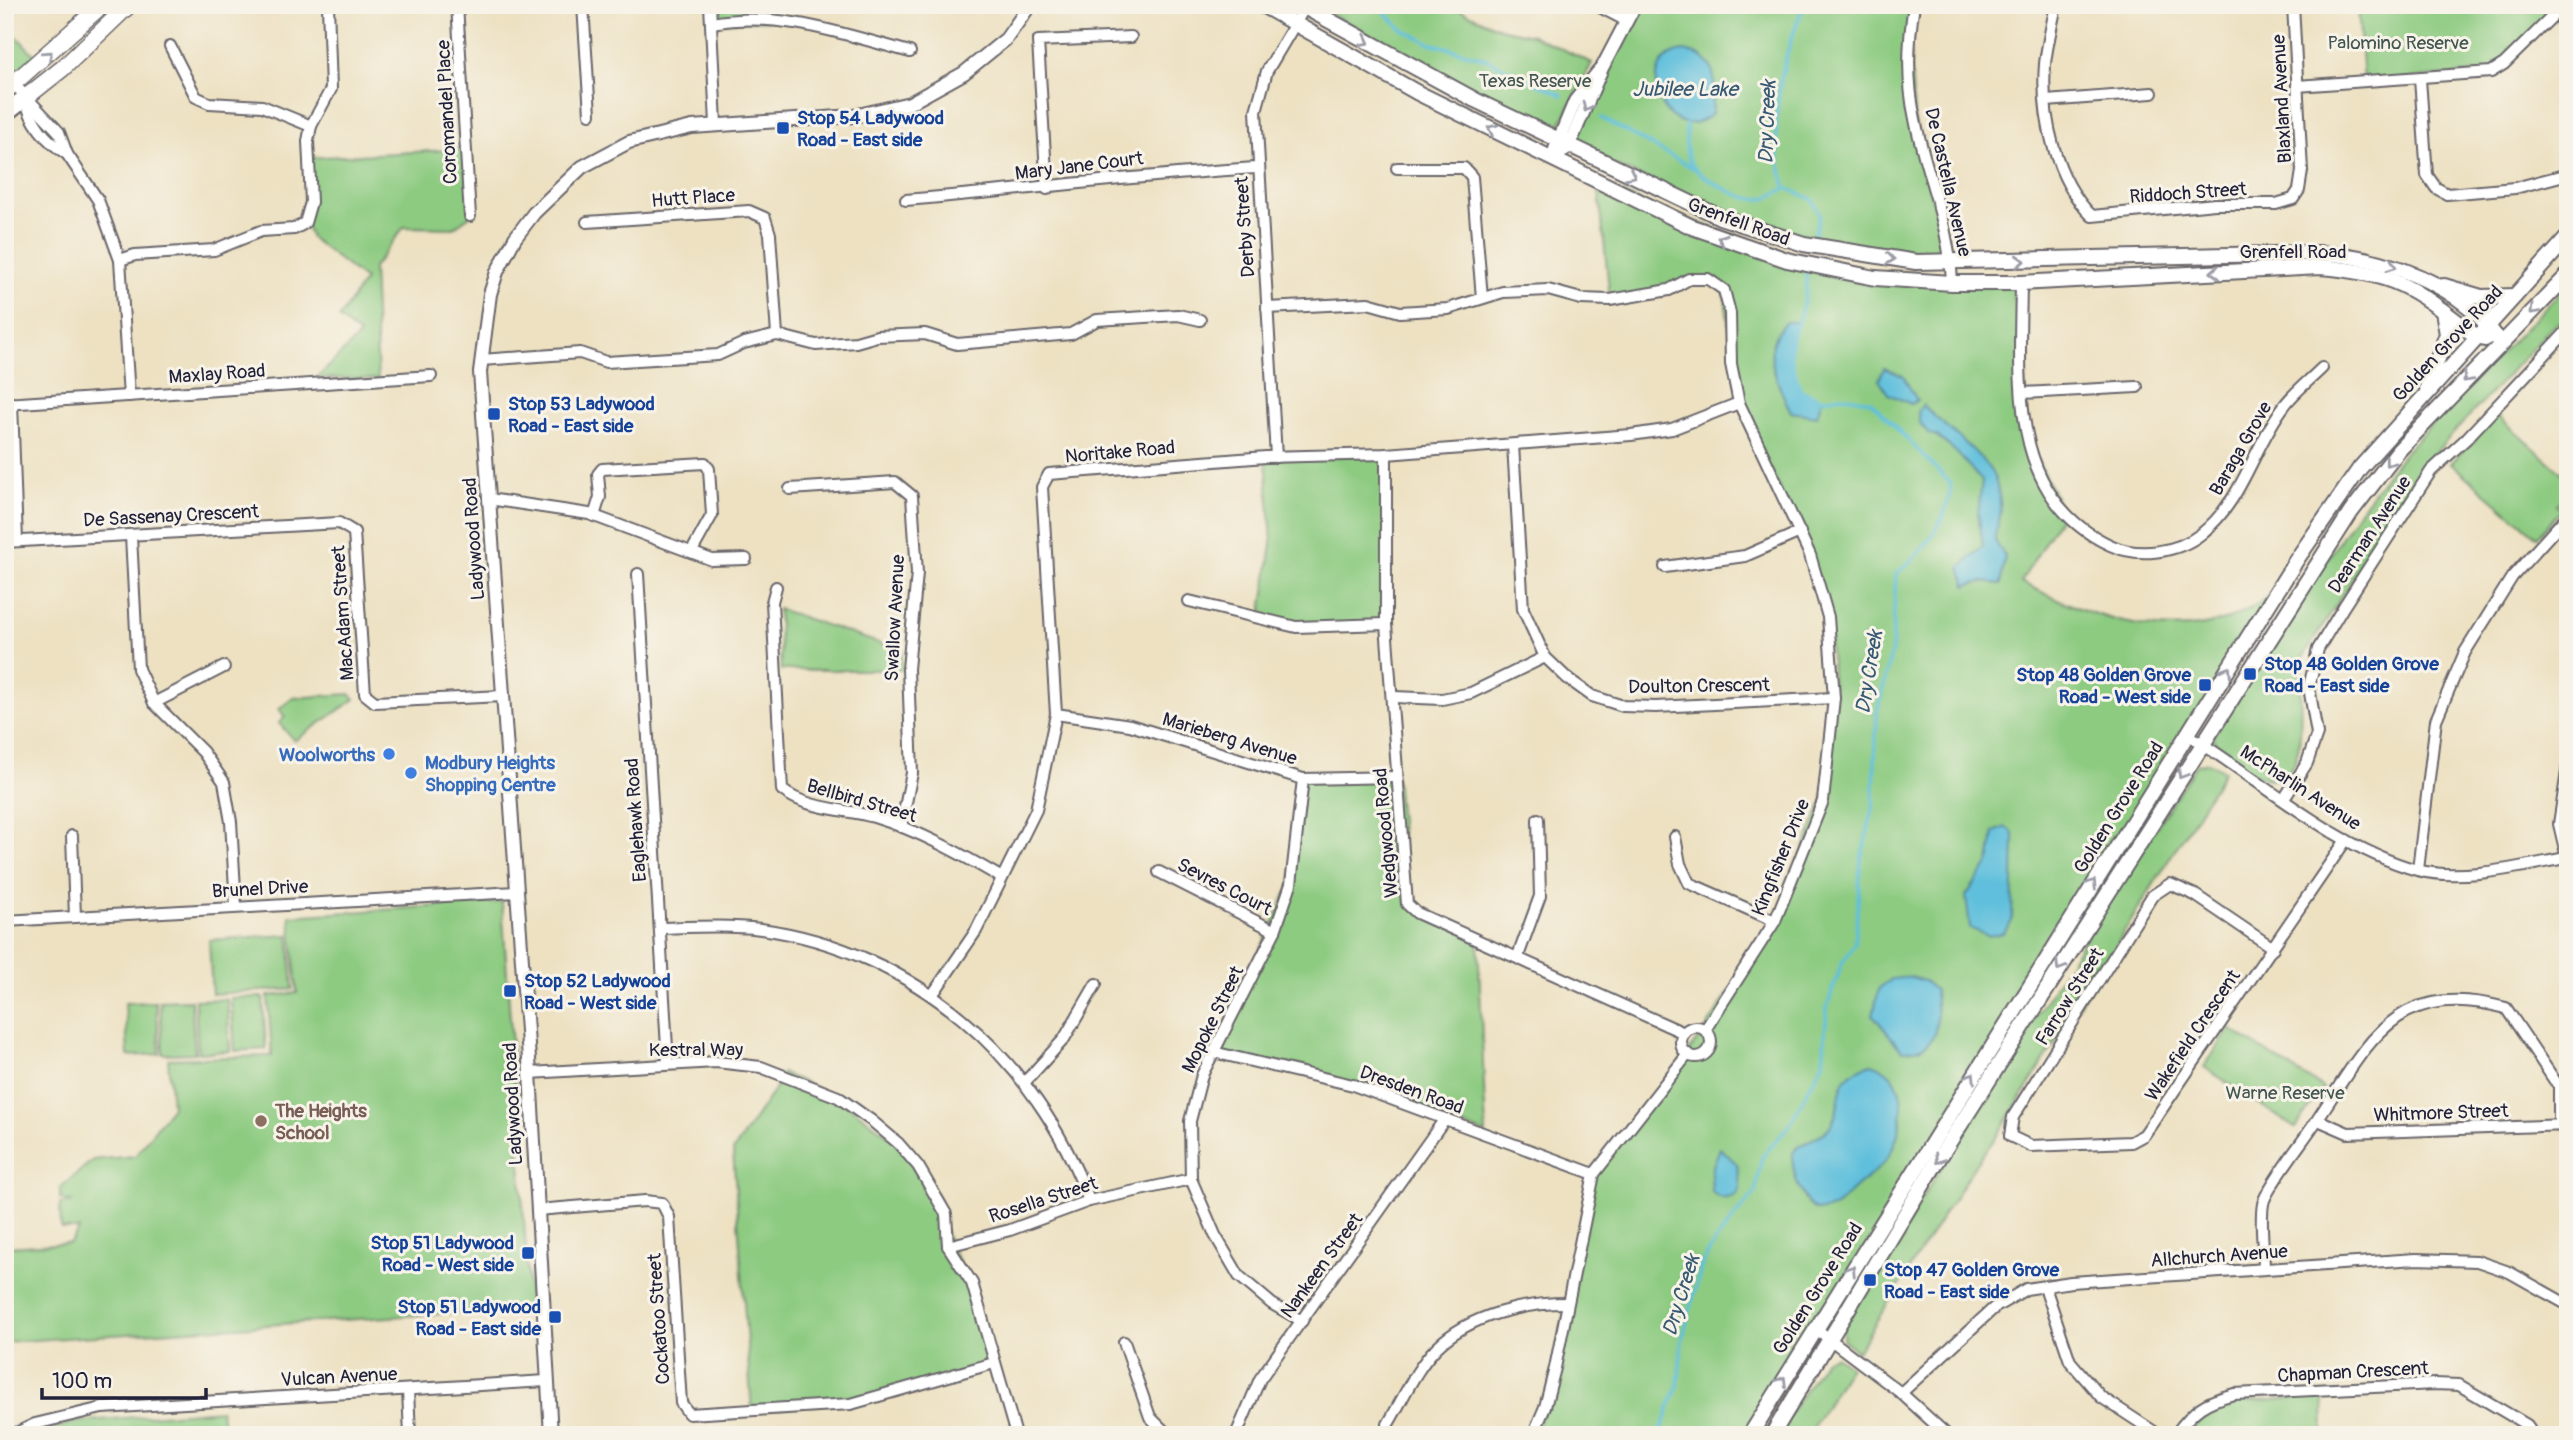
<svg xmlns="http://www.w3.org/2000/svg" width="2573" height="1440" viewBox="0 0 2573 1440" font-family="Pangolin,sans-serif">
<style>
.green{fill:#8dcb81;stroke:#58765e;stroke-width:2}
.water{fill:#5ebfdc;stroke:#40708c;stroke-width:2}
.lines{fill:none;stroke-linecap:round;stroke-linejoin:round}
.stream{stroke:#5ebfdc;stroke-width:3.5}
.minor-casing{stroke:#69656a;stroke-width:14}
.tertiary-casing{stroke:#69656a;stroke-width:16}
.secondary-casing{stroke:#69656a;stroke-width:18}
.primary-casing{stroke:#69656a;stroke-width:19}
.minor{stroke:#fff;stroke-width:10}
.tertiary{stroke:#fff;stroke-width:12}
.secondary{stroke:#fff;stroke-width:14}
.primary{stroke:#fff;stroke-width:16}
.oneway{stroke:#9c9ca7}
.transit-dot{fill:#1a4fb4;stroke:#f7f3e8;stroke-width:2.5}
.shop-dot{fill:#3f7fe0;stroke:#f7f3e8;stroke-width:2.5}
.education-dot{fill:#8d6e63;stroke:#f7f3e8;stroke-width:2.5}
.labels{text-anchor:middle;stroke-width:6;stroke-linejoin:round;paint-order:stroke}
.park-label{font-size:19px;fill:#425550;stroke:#f7f3e8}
.street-label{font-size:19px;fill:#22223b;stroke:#f7f3e8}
.transit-label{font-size:19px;font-weight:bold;fill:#164399;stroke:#f7f3e8;text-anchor:start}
.shop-label{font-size:19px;font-weight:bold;fill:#366cbe;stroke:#f7f3e8;text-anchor:end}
.education-label{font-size:19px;font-weight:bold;fill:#785e54;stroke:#f7f3e8;text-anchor:start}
.water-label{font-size:21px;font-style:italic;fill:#375973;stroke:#f7f3e8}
</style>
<rect width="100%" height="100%" fill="#f7f3e8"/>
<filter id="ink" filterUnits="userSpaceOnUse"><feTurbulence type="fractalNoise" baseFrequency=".0143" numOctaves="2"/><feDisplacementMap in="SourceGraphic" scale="14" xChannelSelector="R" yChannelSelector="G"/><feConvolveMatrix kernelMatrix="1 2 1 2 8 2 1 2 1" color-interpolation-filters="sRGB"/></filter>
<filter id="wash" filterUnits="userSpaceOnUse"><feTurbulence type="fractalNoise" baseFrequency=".00686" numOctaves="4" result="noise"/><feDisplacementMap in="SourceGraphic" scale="28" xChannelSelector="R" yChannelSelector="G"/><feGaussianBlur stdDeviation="1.57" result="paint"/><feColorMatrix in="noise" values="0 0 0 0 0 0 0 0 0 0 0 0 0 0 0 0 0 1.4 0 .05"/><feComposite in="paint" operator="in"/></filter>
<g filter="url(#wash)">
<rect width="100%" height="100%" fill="#ede1c2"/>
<g class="green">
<polygon points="710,5 774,5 772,20 712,23"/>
<polygon points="1314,5 1450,5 1499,28 1532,35 1592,63 1559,127 1548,131"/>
<polygon points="1635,5 1915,5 1910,45 1914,118 1951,263 1792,241 1569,146"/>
<polygon points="2358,5 2564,5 2491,72 2363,82"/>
<polygon points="5,24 41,62 5,88"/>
<polygon points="466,149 470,216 453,228 404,227 373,268 378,379 317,378 360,335 339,318 365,280 311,238 305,223 307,158"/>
<path d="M 1598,181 L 1636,200 L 1838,272 L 2021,283 L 2027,440 L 2063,512 L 2021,582 C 2085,614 2156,643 2228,619 C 2244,614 2260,602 2275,593 L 1750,1435 L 1533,1435 L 1545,1407 L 1594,1174 L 1705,1030 L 1775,921 L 1823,801 L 1834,698 L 1827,617 L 1800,532 L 1739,403 L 1724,290 C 1696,271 1697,281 1669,290 C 1651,296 1629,297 1610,300 Z"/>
<path d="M 2568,284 L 2568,315 L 2549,330 L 2423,466 L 2304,656 C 2293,690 2314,758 2280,779 C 2262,784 2215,755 2213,736 L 2356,515 L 2402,455 Z"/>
<polygon points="2498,416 2568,478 2568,492 2557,504 2561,510 2537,537 2451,463"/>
<polygon points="1386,454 1386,624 1296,627 1261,619 1272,544 1266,457"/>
<polygon points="778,609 902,651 902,670 781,670"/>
<polygon points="350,694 355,699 294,741 279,723 285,717 279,709 293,698"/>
<polygon points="2209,762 2224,771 1998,1135 1977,1162 1857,1352 1843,1339 1843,1327 1978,1107 2196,765"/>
<polygon points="1396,777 1407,904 1478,939 1486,1134 1353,1085 1213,1052 1291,884 1303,779"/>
<polygon points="502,902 530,1308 5,1342 7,1247 70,1243 79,1229 61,1229 60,1204 73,1202 60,1199 60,1188 93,1160 135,1156 172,1107 168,1059 272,1056 268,996 297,993 290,916"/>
<polygon points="289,935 293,989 212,994 209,940"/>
<polygon points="263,997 266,1049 235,1051 231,998"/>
<polygon points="227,999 230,1051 198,1053 195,1000"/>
<polygon points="191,1000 195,1053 163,1054 160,1001"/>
<polygon points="156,1002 160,1054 128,1056 125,1003"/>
<polygon points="2230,1029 2323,1088 2295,1128 2204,1067"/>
<polygon points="782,1073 838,1097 898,1143 938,1198 946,1235 961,1267 994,1363 883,1397 752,1412 733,1151 778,1084"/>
<polygon points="1835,1356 1850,1366 1808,1435 1777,1435 1825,1359"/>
<polygon points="2323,1397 2324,1435 2190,1435 2202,1416 2222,1403"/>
<polygon points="221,1410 224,1435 34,1434 76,1422"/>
</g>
<g class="water">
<path d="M 1684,51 C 1722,58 1714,82 1712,114 C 1664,153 1630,57 1684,51 Z"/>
<path d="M 1786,322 L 1798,322 C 1786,347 1791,365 1801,390 L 1822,399 L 1817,416 L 1791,412 C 1777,383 1758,347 1786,322 Z"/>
<polygon points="1884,368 1903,376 1917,400 1911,404 1888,394 1879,380"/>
<path d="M 1923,405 C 1943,427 1984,453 1995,479 C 1998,488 2002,507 2000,516 C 1997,536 1988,536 2005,555 L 2001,584 L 1981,582 L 1966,586 L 1960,568 L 1983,546 L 1978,513 L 1982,481 L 1957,453 L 1937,436 L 1929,434 L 1920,423 L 1918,411 Z"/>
<polygon points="2006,827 2012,831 2014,839 2012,921 2003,933 1988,936 1970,928 1966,896 1989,863 1994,832"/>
<path d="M 1911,977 L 1924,981 L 1935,990 C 1937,1019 1944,1051 1902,1051 L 1873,1015 L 1879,988 L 1892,979 Z"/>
<path d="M 1871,1064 C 1915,1074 1905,1134 1884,1163 C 1877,1172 1865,1178 1856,1187 C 1845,1196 1834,1214 1817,1210 C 1801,1206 1787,1160 1795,1150 C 1805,1139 1826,1138 1833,1121 C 1845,1094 1831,1077 1871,1064 Z"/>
<path d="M 1720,1148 L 1737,1164 L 1740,1187 L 1737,1194 C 1727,1200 1721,1200 1712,1192 L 1711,1171 Z"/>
</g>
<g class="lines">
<g class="stream">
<polyline points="1377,5 1402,29 1430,43 1484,58 1562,95"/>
<path d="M 1804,5 C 1781,60 1765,130 1786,188 L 1812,199 L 1820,214 L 1813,240"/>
<polyline points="1601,118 1695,169"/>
<path d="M 1686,124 C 1687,135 1684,152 1690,162 C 1698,177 1744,202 1761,199 C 1770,198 1778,193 1786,188"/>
<path d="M 1659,1435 L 1678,1385 L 1682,1340 L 1702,1264 L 1716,1240 L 1755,1193 L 1762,1157 L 1788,1127 L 1823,1063 L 1827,1007 L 1842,963 L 1855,944 L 1861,859 L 1873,808 L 1877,713 L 1892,650 L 1896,574 C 1925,550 1948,522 1951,484 L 1870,401 L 1841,396 L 1822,399 L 1801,390 C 1781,340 1795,342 1805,296 C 1807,287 1805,277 1807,268"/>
</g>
</g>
</g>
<g filter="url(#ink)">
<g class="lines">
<g class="minor-casing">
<g id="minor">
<polyline points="457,5 470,216"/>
<polyline points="583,5 590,114"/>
<polyline points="710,5 716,124"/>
<polyline points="1596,5 1627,21"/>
<path d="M 1914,5 C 1908,42 1907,83 1915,119 C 1926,175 1950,226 1952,283"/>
<path d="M 2056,5 C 2052,25 2047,45 2045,64 C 2041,115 2055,180 2092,216 L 2215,204 L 2276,204 L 2293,199 L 2299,190 L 2302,171 L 2293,5"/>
<path d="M 712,23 C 779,10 846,35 910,52"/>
<polyline points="170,46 196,97 209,103 262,106 311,126"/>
<polyline points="2420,79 2427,175 2436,188 2447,194 2515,188 2568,174"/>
<polyline points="14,84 59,132 67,154 98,200 120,260 129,396"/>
<polyline points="2297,86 2491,72 2504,64 2564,5"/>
<path d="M 25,98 C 31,123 46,141 67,154"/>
<polyline points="2046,101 2152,93"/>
<polyline points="1397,168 1464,168 1472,177 1482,298"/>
<polyline points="1047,189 1038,41 1131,37"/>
<path d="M 906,200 C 1023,190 1139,175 1257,168"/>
<polyline points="587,222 749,211 765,218 770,234 777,335"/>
<polyline points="120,260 135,255 214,250 261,231 294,229 305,223 311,202 308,141 311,126 331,89 328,5"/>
<path d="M 2021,283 C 2020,380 2007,497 2110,545 C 2138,558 2177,553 2201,534 C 2243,501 2253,447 2284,406 C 2294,392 2310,380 2322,368"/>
<polyline points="1267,308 1368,303 1400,312 1448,309 1503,292 1548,290 1581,299 1610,300 1669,290 1689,279 1708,279 1724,290 1730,313 1731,364 1739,403 1810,555 1828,617 1834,698 1823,801 1775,921 1705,1030"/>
<polyline points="481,360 580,353 606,362 718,355 744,343 777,335 816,345 856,342 877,336 925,334 957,344 1071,334 1097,320 1178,315 1200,320"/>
<polyline points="2022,393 2137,387"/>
<polyline points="12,403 17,541"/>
<polyline points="5,404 431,376"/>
<polyline points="1513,445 1523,609 1545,657 1567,678 1592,696 1623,706 1656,707 1834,698"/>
<polyline points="1386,454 1386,624 1407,904 1417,913 1684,1033"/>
<polyline points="1276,457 1256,111 1267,71 1305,7"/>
<polyline points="790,489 895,482 912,496 917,573 908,669 912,773 901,827"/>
<polyline points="489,499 589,514 712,560 746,559"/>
<polyline points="594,516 600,497 598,474 602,469 705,463 709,469 712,515 692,551"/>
<polyline points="131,536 138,669 154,703 203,752 224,782 231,822 236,906"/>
<polyline points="5,542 339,523 354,532 365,694 375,702 503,696"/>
<polyline points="1665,567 1745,556 1800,532"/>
<polyline points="638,574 668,1064"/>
<path d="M 776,587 L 772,602 L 782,790 C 808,810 843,808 874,817 C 920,831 961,854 1002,878"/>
<polyline points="1189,601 1296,627 1386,624"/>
<polyline points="1394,697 1442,699 1471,693 1545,657"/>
<polyline points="154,703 224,667"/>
<polyline points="1056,714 1130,725 1303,779 1396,777"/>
<path d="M 2187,734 C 2261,780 2332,846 2417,870 C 2461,882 2522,866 2566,858"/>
<polyline points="2284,799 2307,763 2317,734 2309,687 2318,649 2344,606 2431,471 2466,439 2568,330"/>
<polyline points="72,836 75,917"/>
<polyline points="1675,837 1680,864 1689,883 1775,921"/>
<polyline points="2568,862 2559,824 2568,765"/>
<polyline points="2418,870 2436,720 2465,652 2512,577 2568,515"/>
<polyline points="1159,872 1275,931"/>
<polyline points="5,921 516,892"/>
<path d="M 660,928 C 694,927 727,925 761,929 C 913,950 1037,1058 1089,1201"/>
<polyline points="2273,948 2195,895 2170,884 2152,896 2013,1117 2010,1136 2031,1146 2131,1142 2144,1135 2346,840"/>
<polyline points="1518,956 1540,896 1538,819"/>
<polyline points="933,994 976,931 1036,810 1056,714 1042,487 1049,474 1266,457 1386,454 1631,435 1672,429 1739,403"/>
<circle cx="1696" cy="1042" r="15"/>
<polyline points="1213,1052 1353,1085 1594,1174"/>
<polyline points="530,1073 716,1062 761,1067 838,1097 872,1121 898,1143 918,1166 946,1214 948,1246 972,1283 1016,1435"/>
<polyline points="1025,1082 1064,1039 1096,984"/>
<polyline points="2318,1120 2348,1133 2568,1125"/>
<polyline points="537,1210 645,1201 662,1203 669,1217 681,1403 689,1414 851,1404 994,1363"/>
<polyline points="948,1246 1010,1230 1089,1201 1191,1179"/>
<path d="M 2264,1269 C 2264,1253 2259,1214 2264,1200 C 2274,1177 2302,1143 2317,1120 C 2370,1040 2396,979 2506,1008 L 2559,1087 L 2559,1126"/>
<polyline points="2045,1287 2070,1361 2101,1397 2159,1435"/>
<polyline points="1302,1321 1272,1304 1239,1276 1215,1235 1191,1179 1190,1121 1202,1075 1275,931 1291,884 1303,779"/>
<polyline points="1815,1328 1901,1393 1947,1435"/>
<polyline points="1124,1342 1150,1417 1168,1435"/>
<polyline points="408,1390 410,1435"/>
<polyline points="1901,1393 1994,1308 2026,1289 2071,1282 2416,1259 2477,1261 2509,1272 2568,1305"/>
<path d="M 1388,1424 C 1403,1399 1416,1368 1437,1347 C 1470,1315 1523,1303 1567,1303"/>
<polyline points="12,1435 35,1424 102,1408 547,1381"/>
<polyline points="1236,1435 1260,1379 1444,1120"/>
<polyline points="1533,1435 1545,1407 1555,1368 1594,1174 1688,1054"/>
<path d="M 2175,1435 C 2194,1409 2204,1402 2234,1394 L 2435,1384 L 2459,1385 L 2527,1425 L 2532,1435"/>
</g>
</g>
<g class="tertiary-casing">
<g id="tertiary">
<polyline points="1555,149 1575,101 1599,71"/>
<polyline points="1554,159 1569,146 1602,68 1635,5"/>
<polyline points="551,1435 530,1073 480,372 490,294 497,272 515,238 534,213 582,167 629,142 692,127 854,116 910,103 964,73 1006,39 1030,5"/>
</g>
</g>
<g class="secondary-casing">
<g id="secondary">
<path d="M 1262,5 L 1418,93 L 1692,227 L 1787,260 L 1875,278 L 1952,283 L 2021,283 L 2320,267 C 2399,273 2416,290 2477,337 L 2485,339"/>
<path d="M 1301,5 L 1475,100 L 1720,217 L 1804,244 L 1916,262 L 2316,253 C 2380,255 2468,285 2500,344"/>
<polyline points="2444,286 2481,297 2515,296"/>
<polyline points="2427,388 2447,334 2443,311"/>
<polyline points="1750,1435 2297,559 2360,468 2568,237"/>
<polyline points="1772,1435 1936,1163 2351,512 2399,450 2568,275"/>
</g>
</g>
<g class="primary-casing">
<g id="primary">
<polyline points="5,91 102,5"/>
<polyline points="5,114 63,68 129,5"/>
</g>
</g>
<use href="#minor" class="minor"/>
<use href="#tertiary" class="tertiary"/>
<use href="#secondary" class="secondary"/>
<use href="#primary" class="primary"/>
</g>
<defs><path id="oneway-chevron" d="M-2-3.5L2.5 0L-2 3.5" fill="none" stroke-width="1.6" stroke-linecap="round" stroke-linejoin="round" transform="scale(1.75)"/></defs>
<g class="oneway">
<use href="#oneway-chevron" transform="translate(1365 41) rotate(28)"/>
<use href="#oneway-chevron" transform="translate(48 55) rotate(-42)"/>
<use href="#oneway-chevron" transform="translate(1587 107) rotate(116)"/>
<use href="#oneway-chevron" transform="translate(1492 129) rotate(-154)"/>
<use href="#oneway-chevron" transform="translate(1631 175) rotate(26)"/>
<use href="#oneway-chevron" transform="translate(1722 239) rotate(-161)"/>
<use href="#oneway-chevron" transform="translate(1890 259) rotate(7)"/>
<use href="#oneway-chevron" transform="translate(2020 261) rotate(-2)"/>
<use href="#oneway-chevron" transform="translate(2392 266) rotate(20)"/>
<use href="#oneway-chevron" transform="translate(2215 272) rotate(177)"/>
<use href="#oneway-chevron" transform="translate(2534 310) rotate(134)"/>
<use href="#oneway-chevron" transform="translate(2467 378) rotate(134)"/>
<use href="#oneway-chevron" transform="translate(2389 462) rotate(127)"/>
<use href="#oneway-chevron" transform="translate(2227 671) rotate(-58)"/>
<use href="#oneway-chevron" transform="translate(2182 774) rotate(122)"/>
<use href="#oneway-chevron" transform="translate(2092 884) rotate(-58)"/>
<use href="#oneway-chevron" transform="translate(2060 966) rotate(122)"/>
<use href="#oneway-chevron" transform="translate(1971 1077) rotate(-58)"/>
<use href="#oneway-chevron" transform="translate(1939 1159) rotate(122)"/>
<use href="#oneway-chevron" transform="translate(1851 1270) rotate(-58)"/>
<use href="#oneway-chevron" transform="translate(1782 1381) rotate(-59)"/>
</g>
</g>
<g class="transit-dot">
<rect x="776" y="121" width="14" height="14" rx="3.5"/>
<rect x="487" y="407" width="14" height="14" rx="3.5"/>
<rect x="2243" y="667" width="14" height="14" rx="3.5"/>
<rect x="2198" y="678" width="14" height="14" rx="3.5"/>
<rect x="503" y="984" width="14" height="14" rx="3.5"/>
<rect x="521" y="1246" width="14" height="14" rx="3.5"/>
<rect x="1863" y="1273" width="14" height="14" rx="3.5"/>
<rect x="548" y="1310" width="14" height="14" rx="3.5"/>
</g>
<g class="shop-dot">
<circle cx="389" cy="754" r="7"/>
<circle cx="411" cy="773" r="7"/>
</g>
<circle class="education-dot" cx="261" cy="1121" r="7"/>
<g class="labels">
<g class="park-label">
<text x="2398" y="49">Palomino Reserve</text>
<text x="1535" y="87">Texas Reserve</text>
<text x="2285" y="1099">Warne Reserve</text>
</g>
<g class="street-label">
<text transform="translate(2281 99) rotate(-93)" y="7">Blaxland Avenue</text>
<text transform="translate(446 112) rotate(-93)" y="7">Coromandel Place</text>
<text transform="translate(1079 165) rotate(-7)" y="7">Mary Jane Court</text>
<text transform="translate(1949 182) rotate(77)" y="7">De Castella Avenue</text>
<text transform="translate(2188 192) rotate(-4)" y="7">Riddoch Street</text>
<text transform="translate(693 197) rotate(-4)" y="7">Hutt Place</text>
<text transform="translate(1739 221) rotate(20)" y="7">Grenfell Road</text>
<text transform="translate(1244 227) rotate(-94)" y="7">Derby Street</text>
<text x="2293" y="258">Grenfell Road</text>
<text transform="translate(2447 343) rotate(-47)" y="7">Golden Grove Road</text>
<text transform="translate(217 373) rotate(-4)" y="7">Maxlay Road</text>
<text transform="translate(2240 448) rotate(-60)" y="7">Baraga Grove</text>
<text transform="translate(1120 451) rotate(-5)" y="7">Noritake Road</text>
<text transform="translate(171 515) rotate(-3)" y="7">De Sassenay Crescent</text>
<text transform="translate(2369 534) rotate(-57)" y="7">Dearman Avenue</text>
<text transform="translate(473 539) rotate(-94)" y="7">Ladywood Road</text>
<text transform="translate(342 613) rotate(-94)" y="7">MacAdam Street</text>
<text transform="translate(894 618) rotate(-87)" y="7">Swallow Avenue</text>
<text transform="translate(1699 685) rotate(-1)" y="7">Doulton Crescent</text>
<text transform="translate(1230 738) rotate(17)" y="7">Marieberg Avenue</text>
<text transform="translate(2301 787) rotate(33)" y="7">McPharlin Avenue</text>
<text transform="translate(862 800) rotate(16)" y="7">Bellbird Street</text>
<text transform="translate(2118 807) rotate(-58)" y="7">Golden Grove Road</text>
<text transform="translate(635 820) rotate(-94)" y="7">Eaglehawk Road</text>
<text transform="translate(1385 833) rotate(-95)" y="7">Wedgwood Road</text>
<text transform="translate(1780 857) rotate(-68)" y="7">Kingfisher Drive</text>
<text transform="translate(1225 886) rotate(27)" y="7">Sevres Court</text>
<text transform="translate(260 888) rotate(-3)" y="7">Brunel Drive</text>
<text transform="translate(2069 996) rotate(-58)" y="7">Farrow Street</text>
<text transform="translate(1212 1019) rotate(-64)" y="7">Mopoke Street</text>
<text transform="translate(2192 1035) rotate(-56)" y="7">Wakefield Crescent</text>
<text x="696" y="1056">Kestral Way</text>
<text transform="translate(1412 1089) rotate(20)" y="7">Dresden Road</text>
<text transform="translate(512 1104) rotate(-93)" y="7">Ladywood Road</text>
<text transform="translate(2441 1112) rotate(-2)" y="7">Whitmore Street</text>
<text transform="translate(1043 1199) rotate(-18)" y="7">Rosella Street</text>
<text transform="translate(2219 1255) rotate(-4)" y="7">Allchurch Avenue</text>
<text transform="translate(1321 1265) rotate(-54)" y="7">Nankeen Street</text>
<text transform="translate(1817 1288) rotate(-58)" y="7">Golden Grove Road</text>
<text transform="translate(658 1319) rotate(-94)" y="7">Cockatoo Street</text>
<text transform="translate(2353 1371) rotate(-3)" y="7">Chapman Crescent</text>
<text transform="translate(339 1376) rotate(-3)" y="7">Vulcan Avenue</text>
</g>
<g class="transit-label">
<text x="797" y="124">Stop 54 Ladywood<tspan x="797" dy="22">Road - East side</tspan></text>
<text x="508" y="410">Stop 53 Ladywood<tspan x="508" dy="22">Road - East side</tspan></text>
<text x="2264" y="670">Stop 48 Golden Grove<tspan x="2264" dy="22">Road - East side</tspan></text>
<text x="2191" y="681" text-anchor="end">Stop 48 Golden Grove<tspan x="2191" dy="22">Road - West side</tspan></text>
<text x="524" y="987">Stop 52 Ladywood<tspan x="524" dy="22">Road - West side</tspan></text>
<text x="514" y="1249" text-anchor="end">Stop 51 Ladywood<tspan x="514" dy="22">Road - West side</tspan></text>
<text x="1884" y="1276">Stop 47 Golden Grove<tspan x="1884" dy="22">Road - East side</tspan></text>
<text x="541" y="1313" text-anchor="end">Stop 51 Ladywood<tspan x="541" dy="22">Road - East side</tspan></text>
</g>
<g class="shop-label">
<text x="375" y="761">Woolworths</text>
<text x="425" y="769" text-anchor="start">Modbury Heights<tspan x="425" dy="22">Shopping Centre</tspan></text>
</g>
<g class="education-label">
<text x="275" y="1117">The Heights<tspan x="275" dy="22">School</tspan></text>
</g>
<g class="water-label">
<text x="1685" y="96">Jubilee Lake</text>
<text transform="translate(1767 122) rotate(-88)" y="7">Dry Creek</text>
<text transform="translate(1869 672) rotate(-81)" y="7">Dry Creek</text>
<text transform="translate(1681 1295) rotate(-73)" y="7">Dry Creek</text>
</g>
</g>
<rect width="2573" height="1440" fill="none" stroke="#f7f3e8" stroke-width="28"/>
<path d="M42 1388v10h164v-10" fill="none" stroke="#22223b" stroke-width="3.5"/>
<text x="52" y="1388" font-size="21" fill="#22223b" stroke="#f7f3e8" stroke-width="5" paint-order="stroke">100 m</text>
</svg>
